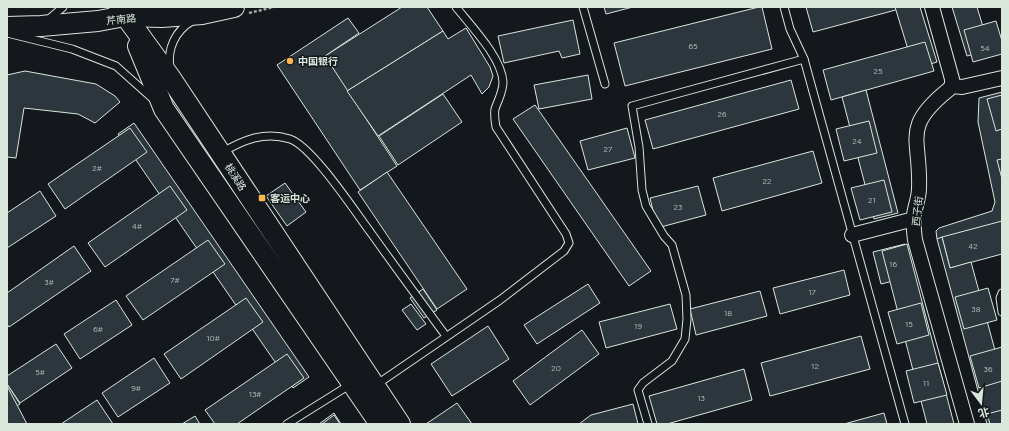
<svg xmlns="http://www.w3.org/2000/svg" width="1009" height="431" viewBox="0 0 1009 431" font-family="Figtree,'Noto Sans SC',sans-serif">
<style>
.building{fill:#2c363c;stroke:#d8e6dc}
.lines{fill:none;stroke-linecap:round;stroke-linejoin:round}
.lane-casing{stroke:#d8e6dc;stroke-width:9}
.street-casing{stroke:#d8e6dc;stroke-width:16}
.secondary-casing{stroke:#d8e6dc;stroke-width:22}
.path{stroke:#9da8a2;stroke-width:2.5;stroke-dasharray:3 2;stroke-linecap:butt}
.lane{stroke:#14181c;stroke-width:7}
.street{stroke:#14181c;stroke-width:14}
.secondary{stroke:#14181c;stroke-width:20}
.poi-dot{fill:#ffb74d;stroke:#14181c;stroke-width:1.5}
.labels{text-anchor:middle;stroke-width:3;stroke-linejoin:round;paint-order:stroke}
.number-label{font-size:8px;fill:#adbab4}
.street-label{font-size:10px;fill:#d8e6dc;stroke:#14181c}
.poi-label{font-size:10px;font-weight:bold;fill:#d8e6dc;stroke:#14181c;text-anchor:start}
</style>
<rect width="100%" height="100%" fill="#14181c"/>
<g class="building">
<polygon points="402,7 427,7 443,31 347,91 325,56"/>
<polygon points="604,7 633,7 606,14"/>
<polygon points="759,7 762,7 772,49 625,86 614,43"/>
<polygon points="806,7 907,7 813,32"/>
<polygon points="895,7 920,7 937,62 914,69"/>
<polygon points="952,7 977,7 990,50 967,56"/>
<polygon points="348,18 359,33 325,56 397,166 360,190 277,65"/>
<polygon points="573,20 580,54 562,58 559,51 504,63 498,36"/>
<polygon points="996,21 1002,41 1002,54 973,62 964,30"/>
<polygon points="466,28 490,67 493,76 489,87 482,94 471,75 378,136 347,91 443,31 448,39"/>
<polygon points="925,42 934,71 831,100 823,70"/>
<polygon points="25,71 96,84 115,96 120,102 95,123 78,114 24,108 16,158 7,157 7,75"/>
<polygon points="588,75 592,99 539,109 534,85"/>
<polygon points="791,80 799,109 653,149 645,120"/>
<polygon points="866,90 898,213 874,219 842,97"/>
<polygon points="1002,92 1002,222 937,239 936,231 939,228 992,211 995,202 978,122 979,98"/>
<polygon points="443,94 462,122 398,165 379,136"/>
<polygon points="1002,95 1002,129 996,131 987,99"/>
<polygon points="535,105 651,271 629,286 513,119"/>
<polygon points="869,121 877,153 844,161 836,129"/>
<polygon points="134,123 309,377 293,388 118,134"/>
<polygon points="130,128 147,152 65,209 48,184"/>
<polygon points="627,128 635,158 588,170 580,141"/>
<polygon points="813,151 822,183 722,211 713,178"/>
<polygon points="1002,159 1002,179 997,160"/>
<polygon points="387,172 467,289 437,309 358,192"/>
<polygon points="884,180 892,212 860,220 851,188"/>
<polygon points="285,183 306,212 287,226 266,196"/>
<polygon points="170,186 187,210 105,267 88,243"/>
<polygon points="698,186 706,215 657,228 650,198"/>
<polygon points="40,191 56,216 7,248 7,213"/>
<polygon points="1002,221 1002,254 950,268 942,237"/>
<polygon points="942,237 950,268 971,262 1002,376 1002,424 987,424 937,239"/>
<polygon points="208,240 225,264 143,320 126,296"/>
<polygon points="905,244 914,276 881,284 873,252"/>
<polygon points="907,244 954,424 927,424 882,251"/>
<polygon points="74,246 91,271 9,327 7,324 7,293"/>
<polygon points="844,270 850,295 780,314 773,288"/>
<polygon points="588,284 600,303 537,344 524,325"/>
<polygon points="988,288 997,320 964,329 955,297"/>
<polygon points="423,289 437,310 424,318 410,298"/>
<polygon points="760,291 767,316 696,335 690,309"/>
<polygon points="246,298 263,322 181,379 164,354"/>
<polygon points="116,300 132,325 80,359 64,334"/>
<polygon points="921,303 929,335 897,344 888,312"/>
<polygon points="411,304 426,324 417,330 402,310"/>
<polygon points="670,304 677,329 606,348 599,322"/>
<polygon points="488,326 509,359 452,396 431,364"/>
<polygon points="582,330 599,354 530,405 513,381"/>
<polygon points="861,336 870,369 770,396 761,363"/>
<polygon points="56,344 72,368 20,403 7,384 7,376"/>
<polygon points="1002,347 1002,381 979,388 970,356"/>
<polygon points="287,354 304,378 237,424 215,424 205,410"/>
<polygon points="154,358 170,383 118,417 102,393"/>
<polygon points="938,363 947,395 914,403 906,371"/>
<polygon points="744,369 752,400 667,424 657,424 649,396"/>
<polygon points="7,384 20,404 7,412"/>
<polygon points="7,386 27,424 7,424"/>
<polygon points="97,400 113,424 61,424"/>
<polygon points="457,403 472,424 426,424"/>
<polygon points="633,404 638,424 579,424 591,415"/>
<polygon points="1002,410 1002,424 990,424 987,414"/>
<polygon points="334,413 341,424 319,424"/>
<polygon points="884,413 887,424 844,424"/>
<polygon points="334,415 340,424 322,424"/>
<polygon points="195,416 200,424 182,424"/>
</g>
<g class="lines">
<g class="lane-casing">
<g id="lane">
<polyline points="583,7 605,84"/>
<polyline points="784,7 790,29 804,59 905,424"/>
<polyline points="48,20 63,7"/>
<polyline points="11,34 72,49 116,66 153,99"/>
<path d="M 170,68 C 167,49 175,31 192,21"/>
<path d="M 221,153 C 243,140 264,131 290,139 C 312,146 356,213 371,233 C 396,268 421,302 446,336"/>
<polyline points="1002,293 1000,298 1002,312"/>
<path d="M 376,385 L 500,300 L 564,251 L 569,243 L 566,234 L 496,127 C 495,121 494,114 495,109 C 498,100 503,92 503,82 C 502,58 471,26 456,7"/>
<polyline points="287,424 351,384"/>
<polyline points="648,424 638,390 643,383 672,361 685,339 687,319 686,295 672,245 664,236 646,206 642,190 639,147 632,106 804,59"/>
</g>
</g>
<g class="street-casing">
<g id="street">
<path d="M 932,7 L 952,79 L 952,86 L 948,90 C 901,128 921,138 919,188 C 919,198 915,206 914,215 C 913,223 914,232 915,240 L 967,424"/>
<polyline points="952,86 962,87 1002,78"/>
<polyline points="852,235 914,219"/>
</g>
</g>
<g class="secondary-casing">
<g id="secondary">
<polyline points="119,7 172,80 400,424"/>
<polyline points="7,27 41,26 98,21 125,16 162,17 202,14 234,7"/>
<polyline points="138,46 164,109 380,424"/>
</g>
</g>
<polyline class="path" points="249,13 274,7"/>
<use href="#lane" class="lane"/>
<use href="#street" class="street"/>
<use href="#secondary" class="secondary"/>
</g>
<g class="poi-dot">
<circle cx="290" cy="61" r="4"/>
<rect x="258" y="194" width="8" height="8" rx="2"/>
</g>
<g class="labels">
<g class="number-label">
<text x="693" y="49">65</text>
<text x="985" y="51">54</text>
<text x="878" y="74">25</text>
<text x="722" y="117">26</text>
<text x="857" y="144">24</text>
<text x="608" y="152">27</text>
<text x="97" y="171">2#</text>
<text x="767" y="184">22</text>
<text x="872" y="203">21</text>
<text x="678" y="210">23</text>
<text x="137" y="229">4#</text>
<text x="973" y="249">42</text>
<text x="893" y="267">16</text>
<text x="175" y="283">7#</text>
<text x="49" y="285">3#</text>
<text x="812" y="295">17</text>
<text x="976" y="312">38</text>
<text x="728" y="316">18</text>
<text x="909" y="327">15</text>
<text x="638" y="329">19</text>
<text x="98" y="332">6#</text>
<text x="213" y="341">10#</text>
<text x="815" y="369">12</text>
<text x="556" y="371">20</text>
<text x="988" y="372">36</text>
<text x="40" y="375">5#</text>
<text x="926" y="386">11</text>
<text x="136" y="391">9#</text>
<text x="255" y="397">13#</text>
<text x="701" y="401">13</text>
</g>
<g class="street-label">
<text transform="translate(121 19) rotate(-6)" y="4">芹南路</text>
<text transform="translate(236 177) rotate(57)" y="4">桃溪路</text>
<text transform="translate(917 211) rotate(-83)" y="4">西子街</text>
</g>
<g class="poi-label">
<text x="298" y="65">中国银行</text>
<text x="270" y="202">客运中心</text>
</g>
</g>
<rect width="1009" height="431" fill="none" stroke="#d8e6dc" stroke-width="16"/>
<g transform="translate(981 403) rotate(164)" stroke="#14181c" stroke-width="3" paint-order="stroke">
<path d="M0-3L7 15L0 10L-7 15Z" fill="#d8e6dc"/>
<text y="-6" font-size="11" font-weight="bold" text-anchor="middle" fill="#d8e6dc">北</text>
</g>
</svg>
